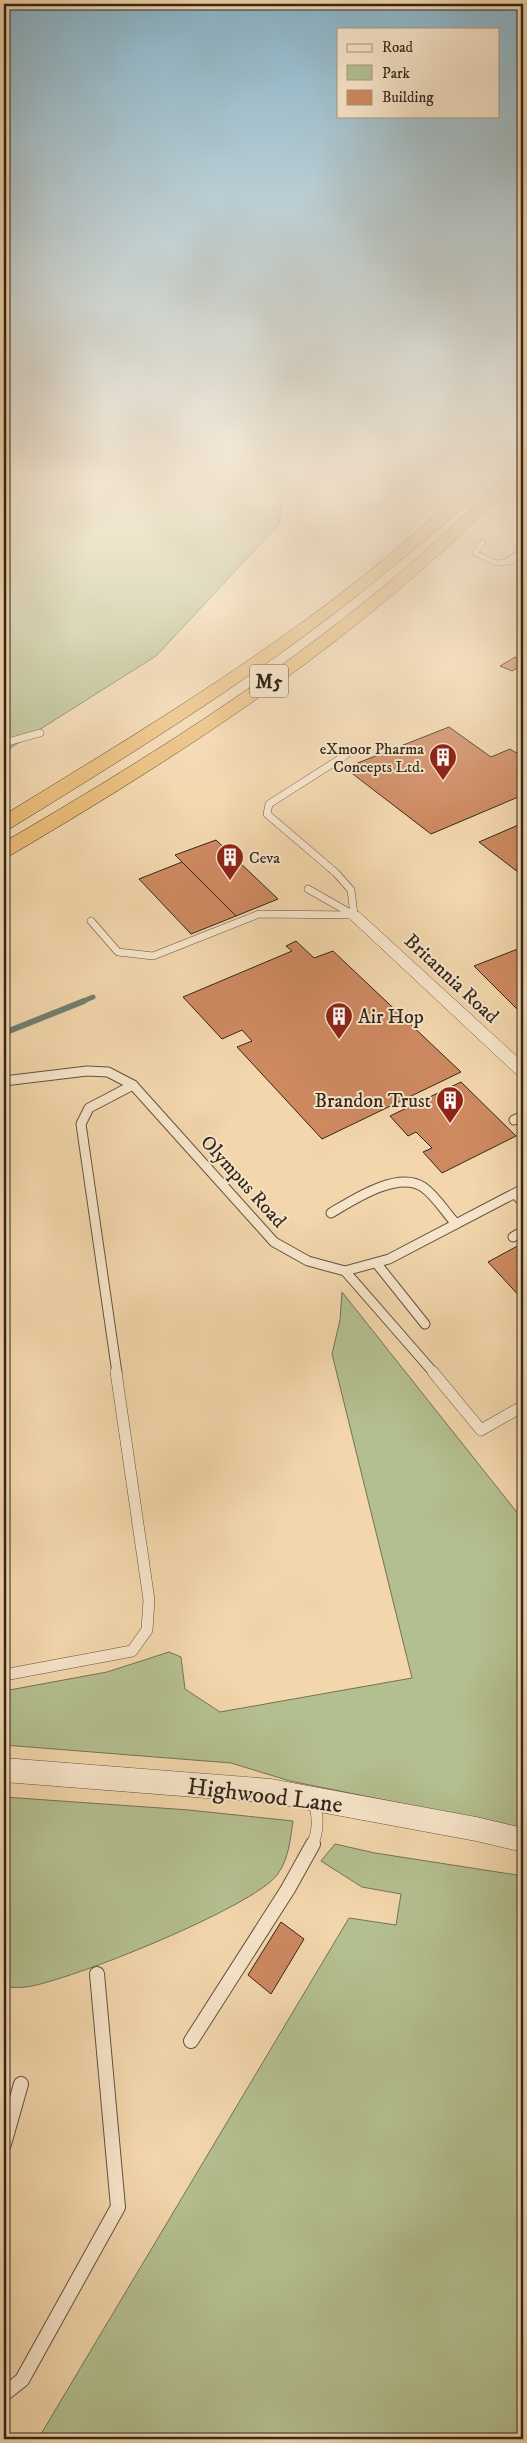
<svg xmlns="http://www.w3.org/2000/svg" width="527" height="2443" viewBox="0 0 527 2443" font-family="'IM FELL DW Pica',serif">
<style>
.green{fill:#b4bf8f;stroke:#727356}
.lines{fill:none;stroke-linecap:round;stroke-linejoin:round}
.stream-far1{stroke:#717f6e;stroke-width:5}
.stream{stroke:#717f6e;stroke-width:6}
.building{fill:#ce8961;stroke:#30271c}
.service-far4-casing{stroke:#615340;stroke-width:6}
.service-far3-casing{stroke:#615340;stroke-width:8}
.service-far2-casing{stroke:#615340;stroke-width:11}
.service-far1-casing{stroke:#615340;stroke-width:12}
.service-casing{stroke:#615340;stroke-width:16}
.minor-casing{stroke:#615340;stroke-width:1}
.motorway-casing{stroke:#30271c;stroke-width:1}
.service-far4{stroke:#f7e4c9;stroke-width:5}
.service-far3{stroke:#f7e4c9;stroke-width:7}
.service-far2{stroke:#f7e4c9;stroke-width:9}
.service-far1{stroke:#f7e4c9;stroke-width:11}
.service{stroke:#f7e4c9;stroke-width:14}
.minor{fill:#f7e4c9;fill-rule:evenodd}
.motorway{fill:#eabb76;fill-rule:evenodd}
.labels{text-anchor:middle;stroke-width:4;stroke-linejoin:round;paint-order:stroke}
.far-poi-label{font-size:16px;fill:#30271c;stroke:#f7e4c9;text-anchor:end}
.shield{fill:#f7e4c9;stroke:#6c6050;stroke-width:1}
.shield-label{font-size:19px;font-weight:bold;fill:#30271c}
.street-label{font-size:20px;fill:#30271c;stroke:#f7e4c9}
.poi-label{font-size:20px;fill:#30271c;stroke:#f7e4c9;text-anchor:start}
.near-street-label{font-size:24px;fill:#30271c;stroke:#f7e4c9}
</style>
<rect width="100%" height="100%" fill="#f3d6ac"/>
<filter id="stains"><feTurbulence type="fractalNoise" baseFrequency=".004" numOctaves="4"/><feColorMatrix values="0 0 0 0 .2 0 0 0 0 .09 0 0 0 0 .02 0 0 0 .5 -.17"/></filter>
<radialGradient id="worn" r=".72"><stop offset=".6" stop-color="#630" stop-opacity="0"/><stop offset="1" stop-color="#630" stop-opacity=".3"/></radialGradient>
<g class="green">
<polygon points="4,479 286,479 279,524 156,656 4,752"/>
<polygon points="342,1292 523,1520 523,1828 290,1781 231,1763 4,1745 4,1691 107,1672 169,1652 181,1657 185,1689 220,1712 412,1678 332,1354 340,1320"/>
<path d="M 4,1797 L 189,1810 L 293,1821 C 290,1840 289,1859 277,1875 C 253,1907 70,1981 26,1987 C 19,1988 11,1987 4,1987 Z"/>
<polygon points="335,1844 375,1853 523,1876 523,2439 38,2439 349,1918 396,1925 401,1894 362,1887 321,1861"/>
</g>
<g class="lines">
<polyline class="stream-far1" points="81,1002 93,997"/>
<polyline class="stream" points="4,1033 84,1001"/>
</g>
<g class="building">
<polygon points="515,657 523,662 523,665 512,671 500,666"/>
<polygon points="449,727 491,757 510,749 523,757 523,795 431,834 345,768"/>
<polygon points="523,823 523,876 479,842"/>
<polygon points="216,840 278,899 236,916 175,855"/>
<polygon points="182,862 236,916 191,934 139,879"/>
<polygon points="296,941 314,958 333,951 461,1072 322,1139 237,1047 252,1041 242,1030 222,1039 183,997 292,951 286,946"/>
<polygon points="523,947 523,1015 474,966"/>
<polygon points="461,1082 516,1136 442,1173 423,1152 432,1148 416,1132 408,1136 390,1116"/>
<polygon points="523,1243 523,1300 488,1262"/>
<polygon points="281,1922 304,1939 271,1994 248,1975"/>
</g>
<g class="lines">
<g class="service-far4-casing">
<polyline id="service-far4" points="483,542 475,553 496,563 508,562"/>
</g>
<g class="service-far3-casing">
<g id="service-far3">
<polyline points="4,743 40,733"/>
<polyline points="346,755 269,804 267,814 336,873 351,890 354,915"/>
<polyline points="308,889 352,914"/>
<polyline points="91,921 118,952 153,956 259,914 354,915"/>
</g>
</g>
<g class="service-far2-casing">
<g id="service-far2">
<polyline points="4,1081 87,1071 108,1072 133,1085 274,1242 308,1261 345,1271 389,1259 523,1189"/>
<polyline points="514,1120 523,1116"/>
<polyline points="515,1194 523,1202"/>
<path d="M 331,1213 C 353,1200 398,1170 423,1187 C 436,1196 445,1212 456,1224"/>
<polyline points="513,1237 523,1231"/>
<polyline points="377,1264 425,1324"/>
<polyline points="345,1271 434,1373"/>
<polyline points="117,1373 81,1124 89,1108 133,1085"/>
</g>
</g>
<g class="service-far1-casing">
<g id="service-far1">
<polyline points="433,1372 481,1430 523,1406"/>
<polyline points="4,1675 132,1651 147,1630 149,1600 116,1372"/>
<path d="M 312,1845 C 319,1831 318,1816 314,1802"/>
</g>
</g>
<g class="service-casing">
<g id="service">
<polyline points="191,2041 288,1889 313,1844"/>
<polyline points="4,2144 21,2084"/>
<polyline points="4,2394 22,2380 118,2207 97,1974"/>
</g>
</g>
<g class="minor-casing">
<g id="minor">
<polygon points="523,548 523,556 512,564 504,564 504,560"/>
<polygon points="354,911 359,912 523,1062 523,1077 517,1075 349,918 347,915 349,912"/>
<polygon points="4,1758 271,1779 476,1817 523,1828 523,1852 476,1841 271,1803 4,1782"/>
</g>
</g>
<g class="motorway-casing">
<g id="motorway">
<path d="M 473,479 L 488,479 C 470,506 423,541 397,563 C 277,664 144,746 11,828 L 4,830 L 4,815 C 167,715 336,615 473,479 Z"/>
<path d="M 502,479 L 517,479 C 510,489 500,497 491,506 C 470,526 449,546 427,565 C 300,678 157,769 11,855 L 4,857 L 4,842 C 138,764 271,681 390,581 C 429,549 465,514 502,479 Z"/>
</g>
</g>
<use href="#service-far4" class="service-far4"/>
<use href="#service-far3" class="service-far3"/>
<use href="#service-far2" class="service-far2"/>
<use href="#service-far1" class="service-far1"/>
<use href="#service" class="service"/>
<use href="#minor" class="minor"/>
<use href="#motorway" class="motorway"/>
</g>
<linearGradient id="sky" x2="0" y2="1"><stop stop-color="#8ab6cd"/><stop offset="0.58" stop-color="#faedda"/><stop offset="1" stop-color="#faedda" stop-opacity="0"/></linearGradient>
<rect width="527" height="821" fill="url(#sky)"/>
<defs>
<g id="building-pin" transform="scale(1.4375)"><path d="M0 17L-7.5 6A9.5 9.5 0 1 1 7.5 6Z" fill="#8f2418" stroke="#f7e4c9"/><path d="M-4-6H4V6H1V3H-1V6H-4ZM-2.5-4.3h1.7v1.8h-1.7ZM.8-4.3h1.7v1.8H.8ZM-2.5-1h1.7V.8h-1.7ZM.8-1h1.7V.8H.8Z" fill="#fff"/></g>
</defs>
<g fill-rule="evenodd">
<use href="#building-pin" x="443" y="757"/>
<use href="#building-pin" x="230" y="857"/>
<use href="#building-pin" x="339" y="1016"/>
<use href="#building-pin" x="450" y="1100"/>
</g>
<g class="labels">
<g class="far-poi-label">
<text x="424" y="754">eXmoor Pharma<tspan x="424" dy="18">Concepts Ltd.</tspan></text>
<text x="249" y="863" text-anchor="start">Ceva</text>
</g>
<rect class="shield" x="250" y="664.5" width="38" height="33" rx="4"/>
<g class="shield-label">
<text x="269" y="688">M5</text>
</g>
<g class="street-label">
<text transform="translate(452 978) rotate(43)" y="7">Britannia Road</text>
<text transform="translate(244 1181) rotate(48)" y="7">Olympus Road</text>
</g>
<g class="poi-label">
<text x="358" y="1023">Air Hop</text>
<text x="431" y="1107" text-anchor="end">Brandon Trust</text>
</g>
<g class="near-street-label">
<text transform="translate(265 1795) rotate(7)" y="8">Highwood Lane</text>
</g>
</g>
<rect width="527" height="2443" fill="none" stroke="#f3d6ac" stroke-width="20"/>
<rect x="5" y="5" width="517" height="2433" fill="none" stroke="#30271c" stroke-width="2.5"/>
<rect x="10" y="10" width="507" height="2423" fill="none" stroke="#30271c"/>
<rect x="337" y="28" width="162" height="90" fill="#f7e4c9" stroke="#a79884"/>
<rect x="347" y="44" width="25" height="8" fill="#f7e4c9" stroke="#a79884"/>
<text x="382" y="52" font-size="15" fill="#30271c">Road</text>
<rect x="347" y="65" width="25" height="15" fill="#b4bf8f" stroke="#a79884"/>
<text x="382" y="78" font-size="15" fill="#30271c">Park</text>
<rect x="347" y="90" width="25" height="15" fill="#ce8961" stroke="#a79884"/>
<text x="382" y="102" font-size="15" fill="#30271c">Building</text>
<rect width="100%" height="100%" filter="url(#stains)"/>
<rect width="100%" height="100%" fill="url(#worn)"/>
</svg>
